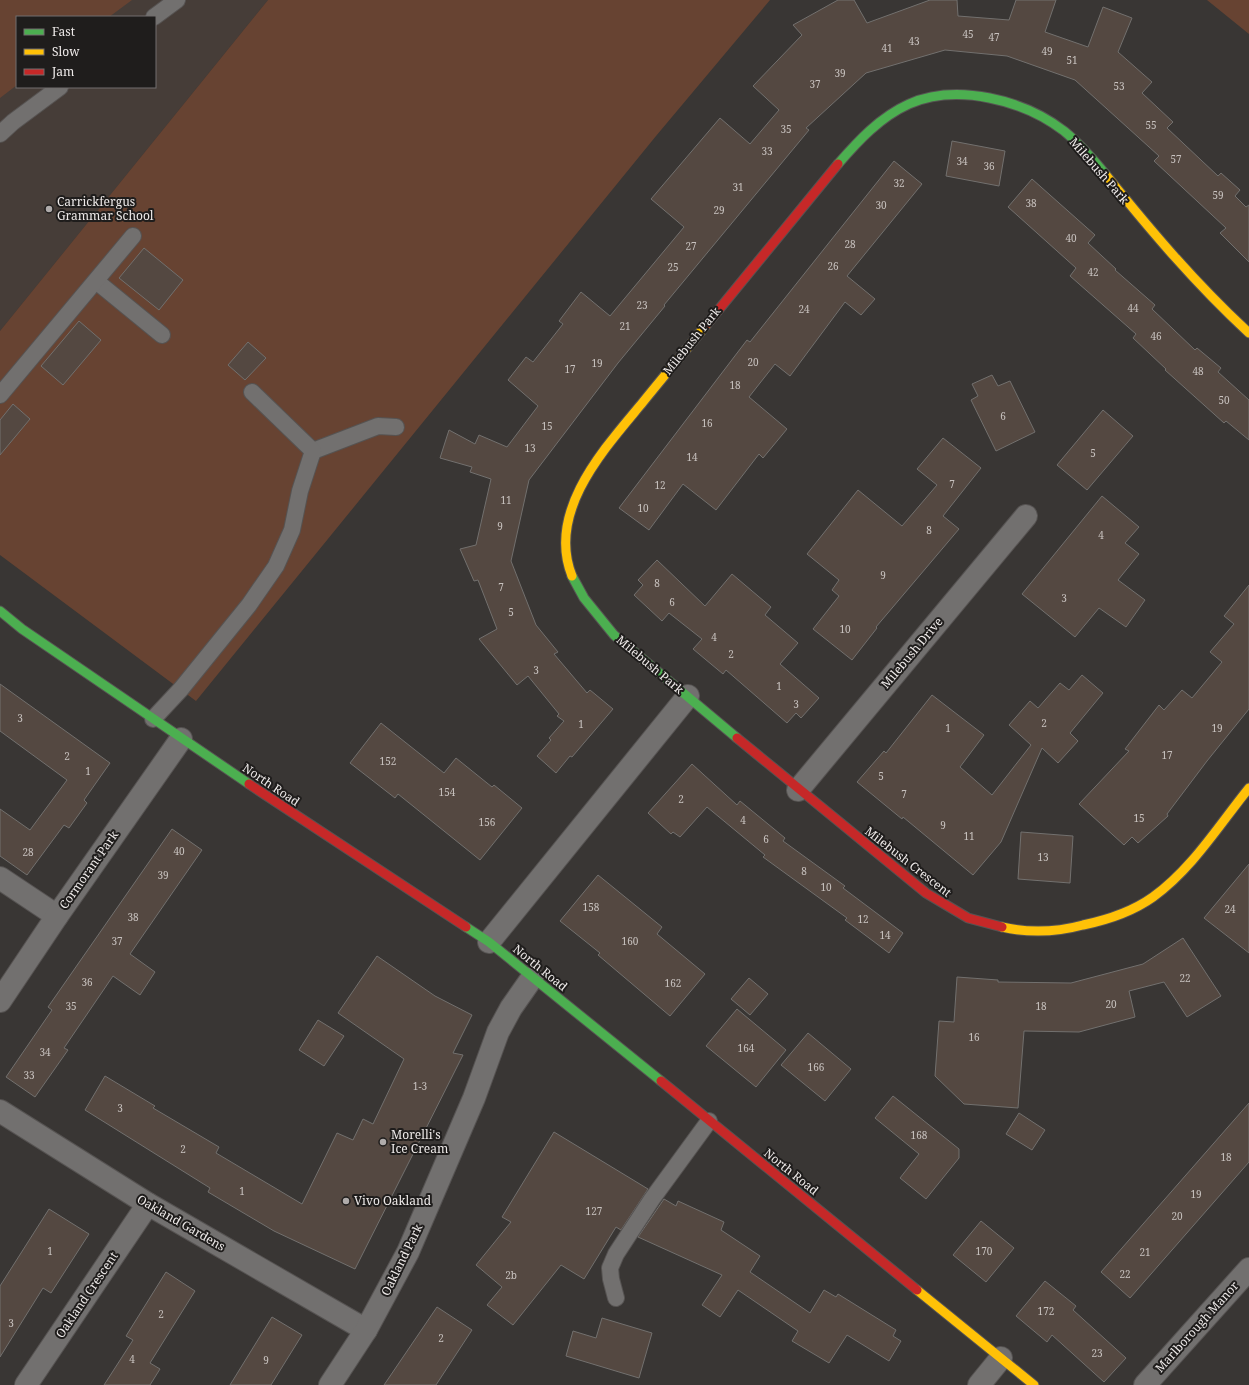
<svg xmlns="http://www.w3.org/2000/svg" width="1249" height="1385" viewBox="0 0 1249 1385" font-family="'Noto Serif',serif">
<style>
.built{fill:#463d38;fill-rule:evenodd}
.green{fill:#674332}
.building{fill:#544841;stroke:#72706e}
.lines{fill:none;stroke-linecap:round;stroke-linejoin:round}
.lane-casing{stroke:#565352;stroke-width:18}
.street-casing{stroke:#565352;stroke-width:24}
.fast-casing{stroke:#565352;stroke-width:11}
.slow-casing{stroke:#565352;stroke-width:11}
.jam-casing{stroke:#565352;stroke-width:11}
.lane{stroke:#72706f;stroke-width:16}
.street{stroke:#72706f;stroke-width:22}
.fast{stroke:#4caf50;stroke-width:9}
.slow{stroke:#ffc107;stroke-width:9}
.jam{stroke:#c62828;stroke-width:9}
.poi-dot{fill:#afabaa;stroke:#1f1d1c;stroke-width:1.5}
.labels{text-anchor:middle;stroke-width:4;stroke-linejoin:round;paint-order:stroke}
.number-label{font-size:10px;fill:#c8c2bf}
.street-label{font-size:12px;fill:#eeeae9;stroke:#1f1d1c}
.poi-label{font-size:12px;fill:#eeeae9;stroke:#1f1d1c;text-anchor:start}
</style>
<rect width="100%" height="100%" fill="#393634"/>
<path class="built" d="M 0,0 L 268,0 L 0,331 ZM 17,17 L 155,17 L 155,87 L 17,87 Z"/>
<g class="green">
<polygon points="0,0 132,0 109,17 17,17 17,85 0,98"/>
<polygon points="268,0 770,0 656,136 196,701 0,555 0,331"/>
<polygon points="1207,0 1249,0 1249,34"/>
</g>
<g class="building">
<polygon points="838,0 854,0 867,23 930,0 957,0 958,16 1009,20 1016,0 1056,0 1045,32 1088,47 1103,7 1132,18 1118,52 1152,82 1142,93 1173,122 1167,128 1218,176 1221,173 1240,190 1235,196 1246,207 1249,205 1249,262 1220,233 1226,228 1154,161 1159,156 1075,80 1007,56 945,50 866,73 806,128 809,130 664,305 665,306 618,363 529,480 511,561 536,625 558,652 554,654 587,693 590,690 613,709 572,757 570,756 556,773 537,756 551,740 549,738 564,721 557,716 559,714 528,676 517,685 479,639 497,629 478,580 474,581 460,549 476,545 491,479 470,472 472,467 440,458 449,430 475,444 479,435 507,447 538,406 508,380 526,357 533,362 563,324 559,321 581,292 610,316 684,227 651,199 720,118 750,144 779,110 753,86 802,35 793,25"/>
<polygon points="952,141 1005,151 999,186 946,176"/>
<polygon points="894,161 922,184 847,276 875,299 861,315 845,302 790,376 775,364 749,397 787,429 763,458 759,454 716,510 683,484 649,530 619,508 747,340 750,342"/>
<polygon points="1032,179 1095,235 1088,243 1116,269 1115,270 1155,305 1152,309 1195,350 1197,348 1221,368 1218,372 1249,400 1249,440 1226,421 1224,423 1165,370 1166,369 1133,338 1136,334 1070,276 1076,268 1008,207"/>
<polygon points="144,248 183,280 159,310 119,278"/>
<polygon points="79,321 101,340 63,385 41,366"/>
<polygon points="248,342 266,358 245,380 228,365"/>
<polygon points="992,375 998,386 1010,381 1035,432 996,451 971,400 978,396 972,384"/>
<polygon points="13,404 30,419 0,455 0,420"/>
<polygon points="1103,410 1133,436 1087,490 1057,465"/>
<polygon points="943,438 981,468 943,516 959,529 876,627 877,628 852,660 813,629 839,596 832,590 839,580 807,554 858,490 902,526 937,485 917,469"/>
<polygon points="1102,496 1139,527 1125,543 1139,554 1118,580 1145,600 1126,627 1099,608 1075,637 1022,594"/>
<polygon points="657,560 705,606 732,574 771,607 765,615 798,643 780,664 819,698 801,718 796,713 787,723 726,670 723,674 693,649 702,639 669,613 662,621 634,595 643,585 638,580"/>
<polygon points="1249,585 1249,709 1207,761 1167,814 1168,816 1138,843 1132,837 1124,845 1079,804 1129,751 1125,749 1159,705 1164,710 1182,690 1192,698 1222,662 1210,652 1234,624 1224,616"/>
<polygon points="1082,675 1103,693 1070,733 1078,741 1058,763 1042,748 1001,842 973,875 903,817 902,819 857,782 884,751 886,753 932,695 984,735 960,767 992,795 1031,745 1009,725 1030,701 1038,708 1060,683 1069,690"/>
<polygon points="0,684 110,763 84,800 87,803 69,828 64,825 27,875 0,856 0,809 30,830 67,780 0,731"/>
<polygon points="381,723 444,773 456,758 492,787 494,785 522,808 480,860 398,794 395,798 350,763"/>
<polygon points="692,764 737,805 740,801 785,838 783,841 845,886 843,888 903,933 889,953 845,920 847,918 763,857 765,855 707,807 680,837 673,832 671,834 648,813"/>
<polygon points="172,829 202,850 130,954 155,972 140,995 113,976 64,1048 68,1050 35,1097 6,1077 52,1010 48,1007"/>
<polygon points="1021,832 1073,836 1070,883 1018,879"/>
<polygon points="1249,864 1249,953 1204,918"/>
<polygon points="598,875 662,927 657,934 705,974 670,1016 598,955 600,953 560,921"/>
<polygon points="1183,938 1221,996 1187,1017 1164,982 1129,991 1135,1017 1079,1032 1024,1031 1018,1108 964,1104 935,1076 939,1021 954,1022 957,977 998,980 998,982 1071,983 1143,964"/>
<polygon points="377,956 435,996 472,1015 453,1053 463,1055 355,1269 274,1231 208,1192 210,1188 85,1110 105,1076 155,1106 153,1108 219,1147 216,1153 302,1204 337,1133 353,1140 363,1119 373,1124 404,1059 338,1013"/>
<polygon points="749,978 768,994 750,1015 731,999"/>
<polygon points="737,1009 786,1050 756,1087 706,1046"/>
<polygon points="318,1020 344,1036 324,1066 299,1050"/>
<polygon points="808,1033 851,1069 825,1101 781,1065"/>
<polygon points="893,1096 959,1149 959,1158 926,1199 900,1178 919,1154 875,1118"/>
<polygon points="1249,1103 1249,1162 1130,1298 1101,1272"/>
<polygon points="1019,1113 1045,1130 1032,1150 1006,1134"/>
<polygon points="554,1132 648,1189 621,1230 616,1227 584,1279 561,1265 513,1325 487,1305 502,1287 476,1265 511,1222 502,1217"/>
<polygon points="664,1199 676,1206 678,1201 724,1222 721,1230 760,1256 750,1272 810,1313 824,1290 836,1297 838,1294 896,1330 893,1336 901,1341 889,1361 847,1335 829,1363 792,1341 798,1331 738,1290 720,1317 702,1305 722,1275 638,1237"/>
<polygon points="49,1209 89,1234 51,1293 43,1288 0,1357 0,1286"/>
<polygon points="981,1221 1014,1248 986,1282 953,1255"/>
<polygon points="166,1272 195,1291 150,1363 160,1369 150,1385 104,1385 133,1340 126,1336"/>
<polygon points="1045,1281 1076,1306 1073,1310 1126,1358 1104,1382 1052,1335 1047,1342 1016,1316"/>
<polygon points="437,1307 472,1330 436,1385 384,1385"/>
<polygon points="272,1317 302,1335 271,1385 230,1385"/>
<polygon points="602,1318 652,1333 639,1378 566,1356 573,1331 596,1338"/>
</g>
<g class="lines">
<g class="lane-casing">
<g id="lane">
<polyline points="154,17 177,0"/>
<polyline points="0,134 13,122 60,87"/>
<polyline points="96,281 162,335"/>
<polyline points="0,395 133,236"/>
<polyline points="313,451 378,426 396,427"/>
<polyline points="153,719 181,689 249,605 276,566 292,530 300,491 313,451 252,392"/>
<polyline points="616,1298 611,1279 610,1268 616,1254 652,1199 709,1121"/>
</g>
</g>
<g class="street-casing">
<g id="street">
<polyline points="798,790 1026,516"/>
<polyline points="0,878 57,916"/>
<polyline points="489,942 688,696"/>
<polyline points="0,1001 57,916 181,739"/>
<polyline points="0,1111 148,1204 366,1330"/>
<polyline points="26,1385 148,1204"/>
<polyline points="330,1385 366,1330 408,1252 474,1098 498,1032 511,1008 532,978"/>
<polyline points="979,1385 1001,1358"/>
<polyline points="1145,1385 1249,1269"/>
</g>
</g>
<g class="fast-casing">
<g id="fast">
<path d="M 838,164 C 858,141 880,117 909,104 C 957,83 1024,100 1064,131 C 1080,144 1093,159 1106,175"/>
<polyline points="572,576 584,598 614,635 737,738"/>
<polyline points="0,611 22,629 249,784"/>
<polyline points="466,927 489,942 661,1081"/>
</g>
</g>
<g class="slow-casing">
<g id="slow">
<path d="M 1106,175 C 1152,232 1195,283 1249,333"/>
<path d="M 572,576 C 546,511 605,448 643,402 C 664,376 686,350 707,324"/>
<path d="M 1002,927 C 1028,933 1057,932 1083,925 C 1107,920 1132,912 1153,897 C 1192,869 1219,825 1249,788"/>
<polyline points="917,1290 1034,1385"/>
</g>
</g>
<g class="jam-casing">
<g id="jam">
<polyline points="707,324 838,164"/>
<polyline points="737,738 926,893 968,918 1002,927"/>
<polyline points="249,784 466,927"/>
<polyline points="661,1081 917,1290"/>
</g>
</g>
<use href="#lane" class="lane"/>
<use href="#street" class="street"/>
<use href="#fast" class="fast"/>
<use href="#slow" class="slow"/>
<use href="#jam" class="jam"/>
</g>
<g class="poi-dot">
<circle cx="49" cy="209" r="4"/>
<circle cx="383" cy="1142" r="4"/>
<circle cx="346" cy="1201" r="4"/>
</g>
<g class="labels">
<g class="number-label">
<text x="968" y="38">45</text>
<text x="994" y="41">47</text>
<text x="914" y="45">43</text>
<text x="887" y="52">41</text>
<text x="1047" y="55">49</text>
<text x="1072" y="64">51</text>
<text x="840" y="77">39</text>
<text x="815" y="88">37</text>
<text x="1119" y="90">53</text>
<text x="1151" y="129">55</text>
<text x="786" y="133">35</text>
<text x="767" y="155">33</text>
<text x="1176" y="163">57</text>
<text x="962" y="165">34</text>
<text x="989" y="170">36</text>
<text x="899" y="187">32</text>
<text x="738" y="191">31</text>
<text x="1218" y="199">59</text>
<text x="1031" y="207">38</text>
<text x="881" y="209">30</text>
<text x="719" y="214">29</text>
<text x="1071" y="242">40</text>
<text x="850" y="248">28</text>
<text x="691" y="250">27</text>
<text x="833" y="270">26</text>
<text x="673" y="271">25</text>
<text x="1093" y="276">42</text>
<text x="642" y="309">23</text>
<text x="1133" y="312">44</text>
<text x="804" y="313">24</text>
<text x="625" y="330">21</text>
<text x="1156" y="340">46</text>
<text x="753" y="366">20</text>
<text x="597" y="367">19</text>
<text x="570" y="373">17</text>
<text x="1198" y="375">48</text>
<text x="735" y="389">18</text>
<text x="1224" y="404">50</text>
<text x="1003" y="420">6</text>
<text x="707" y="427">16</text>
<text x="547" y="430">15</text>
<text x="530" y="452">13</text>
<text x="1093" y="457">5</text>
<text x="692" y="461">14</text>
<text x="952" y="488">7</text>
<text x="660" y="489">12</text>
<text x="506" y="504">11</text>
<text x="643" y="512">10</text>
<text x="500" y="530">9</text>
<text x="929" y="534">8</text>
<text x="1101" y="539">4</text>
<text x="883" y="579">9</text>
<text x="657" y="587">8</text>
<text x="501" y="591">7</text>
<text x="1064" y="602">3</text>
<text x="672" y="606">6</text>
<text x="511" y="616">5</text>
<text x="845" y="633">10</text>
<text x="714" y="641">4</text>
<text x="731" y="658">2</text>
<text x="536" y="674">3</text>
<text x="779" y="690">1</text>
<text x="796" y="708">3</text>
<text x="20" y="722">3</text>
<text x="1044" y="727">2</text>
<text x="581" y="728">1</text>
<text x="948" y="732">1</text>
<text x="1217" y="732">19</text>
<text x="1167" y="759">17</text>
<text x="67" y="760">2</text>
<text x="388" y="765">152</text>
<text x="88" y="775">1</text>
<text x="881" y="780">5</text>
<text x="447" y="796">154</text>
<text x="904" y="798">7</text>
<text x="681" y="803">2</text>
<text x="1139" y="822">15</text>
<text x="743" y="824">4</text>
<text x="487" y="826">156</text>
<text x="943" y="829">9</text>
<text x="969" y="840">11</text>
<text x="766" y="843">6</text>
<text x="179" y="855">40</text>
<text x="28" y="856">28</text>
<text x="1043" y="861">13</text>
<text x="804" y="875">8</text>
<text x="163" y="879">39</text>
<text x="826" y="891">10</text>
<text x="591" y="911">158</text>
<text x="1230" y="913">24</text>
<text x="133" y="921">38</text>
<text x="863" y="923">12</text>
<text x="885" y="939">14</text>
<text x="117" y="945">37</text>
<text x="630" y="945">160</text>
<text x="1185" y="982">22</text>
<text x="87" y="986">36</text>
<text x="673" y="987">162</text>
<text x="1111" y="1008">20</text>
<text x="71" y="1010">35</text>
<text x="1041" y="1010">18</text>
<text x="974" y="1041">16</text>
<text x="746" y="1052">164</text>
<text x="45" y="1056">34</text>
<text x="816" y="1071">166</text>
<text x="29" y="1079">33</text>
<text x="420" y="1090">1-3</text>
<text x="120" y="1112">3</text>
<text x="919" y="1139">168</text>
<text x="183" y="1153">2</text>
<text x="1226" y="1161">18</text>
<text x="242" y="1195">1</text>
<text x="1196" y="1198">19</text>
<text x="594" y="1215">127</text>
<text x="1177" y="1220">20</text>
<text x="50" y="1255">1</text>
<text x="984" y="1255">170</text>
<text x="1145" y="1256">21</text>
<text x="1125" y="1278">22</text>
<text x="511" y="1279">2b</text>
<text x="1046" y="1315">172</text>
<text x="161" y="1318">2</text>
<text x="11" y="1327">3</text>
<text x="441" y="1342">2</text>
<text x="1097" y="1357">23</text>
<text x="132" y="1363">4</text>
<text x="266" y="1364">9</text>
</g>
<g class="street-label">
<text transform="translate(1099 171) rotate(49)" y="4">Milebush Park</text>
<text transform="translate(692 341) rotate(-51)" y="4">Milebush Park</text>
<text transform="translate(912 653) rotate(-50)" y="4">Milebush Drive</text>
<text transform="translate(650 665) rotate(40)" y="4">Milebush Park</text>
<text transform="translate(271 785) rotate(34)" y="4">North Road</text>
<text transform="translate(908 862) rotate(38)" y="4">Milebush Crescent</text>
<text transform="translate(89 870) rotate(-55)" y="4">Cormorant Park</text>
<text transform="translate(540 968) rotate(39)" y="4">North Road</text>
<text transform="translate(791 1172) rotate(39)" y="4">North Road</text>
<text transform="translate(181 1223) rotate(30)" y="4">Oakland Gardens</text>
<text transform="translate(402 1260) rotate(-64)" y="4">Oakland Park</text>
<text transform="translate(87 1295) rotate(-56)" y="4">Oakland Crescent</text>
<text transform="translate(1197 1327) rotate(-48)" y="4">Marlborough Manor</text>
</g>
<g class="poi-label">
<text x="57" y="206">Carrickfergus<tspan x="57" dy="14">Grammar School</tspan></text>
<text x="391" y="1139">Morelli's<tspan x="391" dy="14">Ice Cream</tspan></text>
<text x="354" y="1205">Vivo Oakland</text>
</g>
</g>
<rect x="16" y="16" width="140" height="72" fill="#1f1d1c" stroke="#726f6e"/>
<rect x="24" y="29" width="20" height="6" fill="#4caf50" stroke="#726f6e"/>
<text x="52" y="36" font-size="12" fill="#eeeae9">Fast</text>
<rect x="24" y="49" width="20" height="6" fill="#ffc107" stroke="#726f6e"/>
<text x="52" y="56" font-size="12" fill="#eeeae9">Slow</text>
<rect x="24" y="69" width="20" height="6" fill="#c62828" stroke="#726f6e"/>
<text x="52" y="76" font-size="12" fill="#eeeae9">Jam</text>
</svg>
